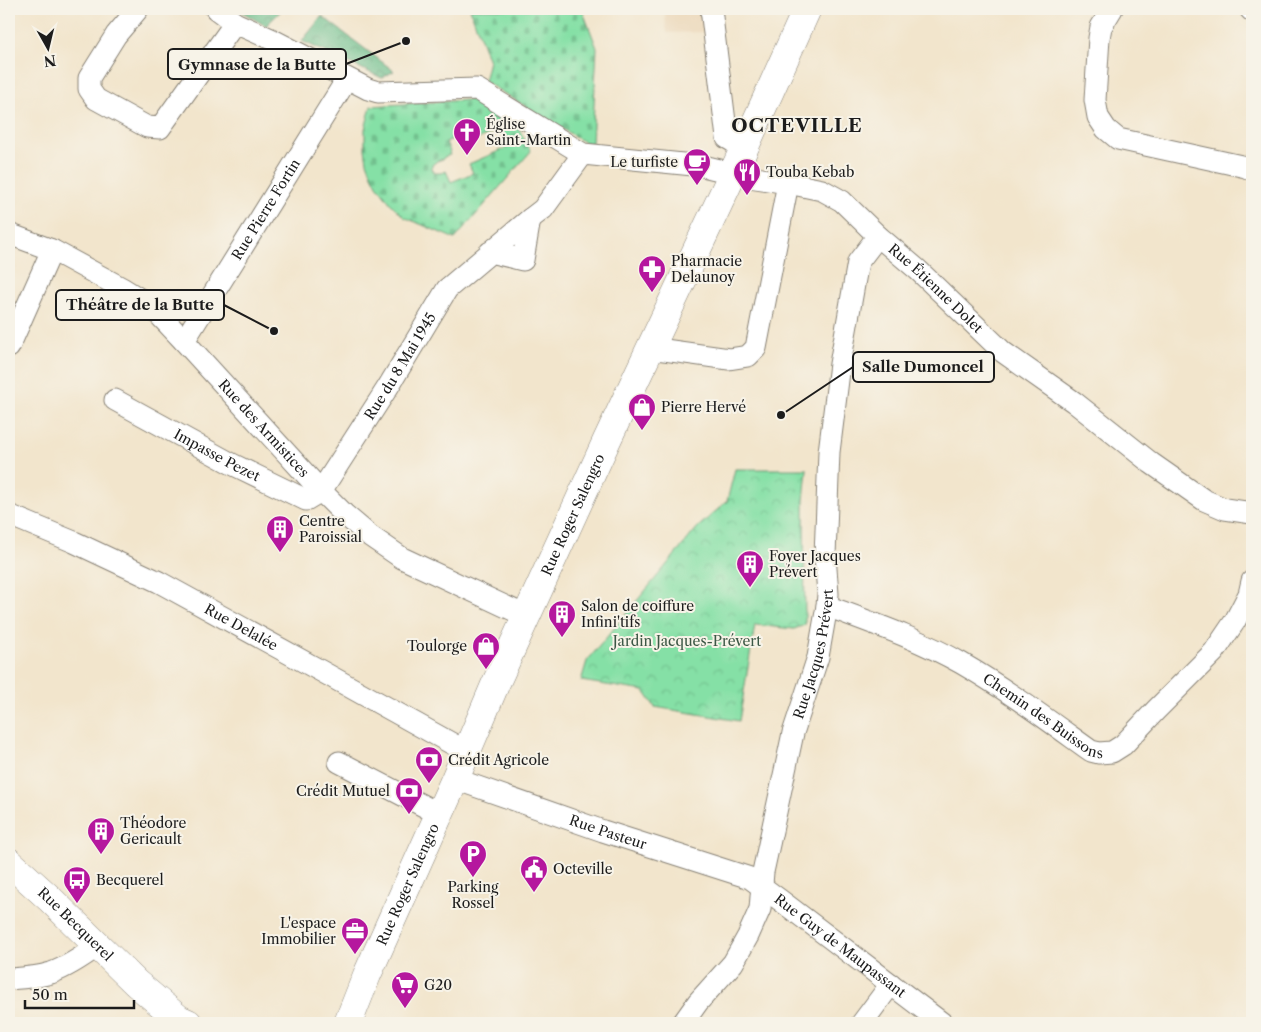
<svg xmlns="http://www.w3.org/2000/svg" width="1261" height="1032" viewBox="0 0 1261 1032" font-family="'Libre Caslon Text',serif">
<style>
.built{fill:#ecd8ba}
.forest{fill:url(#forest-crowns);stroke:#446d54}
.cemetery{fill:url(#cemetery-stones);stroke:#507e61;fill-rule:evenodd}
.park{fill:url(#park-crowns);stroke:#507e61}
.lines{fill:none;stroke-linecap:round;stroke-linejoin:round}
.minor-casing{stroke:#878074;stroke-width:23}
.major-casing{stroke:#878074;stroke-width:29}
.minor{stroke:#fff;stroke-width:21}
.major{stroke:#fff;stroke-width:28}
.labels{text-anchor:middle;stroke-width:4;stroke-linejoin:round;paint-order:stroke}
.poi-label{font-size:14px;fill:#1c1c1c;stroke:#f7f3e8;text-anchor:start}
.street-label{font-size:14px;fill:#1c1c1c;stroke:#f7f3e8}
.park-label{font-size:14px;fill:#3c5745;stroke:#f7f3e8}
.district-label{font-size:19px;font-weight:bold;letter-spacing:1px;fill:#1c1c1c;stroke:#f7f3e8}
.leader{fill:none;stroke:#1c1c1c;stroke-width:2}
.callout-dot{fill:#1c1c1c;stroke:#f7f3e8;stroke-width:2}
.callout{fill:#f7f3e8;stroke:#1c1c1c;stroke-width:2}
.callout-label{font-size:15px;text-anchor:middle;font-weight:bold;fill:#1c1c1c}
</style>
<defs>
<pattern id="forest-crowns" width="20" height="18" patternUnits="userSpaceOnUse" patternTransform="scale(1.25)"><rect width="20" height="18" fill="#6cbe8b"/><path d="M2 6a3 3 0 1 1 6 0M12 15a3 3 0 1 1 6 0" fill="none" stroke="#589a71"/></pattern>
<pattern id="cemetery-stones" width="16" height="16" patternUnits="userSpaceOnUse" patternTransform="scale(1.25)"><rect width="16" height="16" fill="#85e0a6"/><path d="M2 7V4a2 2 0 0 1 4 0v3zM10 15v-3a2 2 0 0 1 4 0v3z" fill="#72c08e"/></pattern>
<pattern id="park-crowns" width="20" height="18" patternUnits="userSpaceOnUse" patternTransform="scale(1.25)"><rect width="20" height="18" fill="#85e0a6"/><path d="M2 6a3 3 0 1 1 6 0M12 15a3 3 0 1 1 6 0" fill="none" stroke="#72c08e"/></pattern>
</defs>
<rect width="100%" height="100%" fill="#f7f3e8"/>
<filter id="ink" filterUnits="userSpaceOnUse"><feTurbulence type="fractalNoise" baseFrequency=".02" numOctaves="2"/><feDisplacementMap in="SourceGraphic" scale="10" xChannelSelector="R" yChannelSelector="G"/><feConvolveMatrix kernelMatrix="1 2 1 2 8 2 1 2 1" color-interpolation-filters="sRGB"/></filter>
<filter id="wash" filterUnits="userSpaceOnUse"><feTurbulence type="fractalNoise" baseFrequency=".0096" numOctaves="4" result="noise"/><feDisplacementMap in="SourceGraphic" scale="20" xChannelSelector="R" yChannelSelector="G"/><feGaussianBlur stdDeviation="1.12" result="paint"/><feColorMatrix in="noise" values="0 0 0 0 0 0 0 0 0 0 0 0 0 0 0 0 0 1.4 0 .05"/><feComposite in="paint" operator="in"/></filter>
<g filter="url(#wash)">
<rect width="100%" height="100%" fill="#f2e5cc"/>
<polygon class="built" points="664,9 701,9 707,32 667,33"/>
<g class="forest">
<polygon points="237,9 283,9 266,26"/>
<polygon points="322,16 394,71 382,78 302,41"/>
</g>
<g class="cemetery">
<polygon points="470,9 582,9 597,48 592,143 584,142 484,81 489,61"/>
<path d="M 468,100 L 482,103 L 516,124 L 531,151 L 455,239 L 404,217 L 391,204 L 377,185 L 372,175 L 367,162 L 365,149 L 365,129 L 371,106 ZM 499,130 L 501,135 L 503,134 L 505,141 L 504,142 L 506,148 L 469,164 L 473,173 L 451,182 L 446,171 L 442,173 L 435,173 L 432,169 L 432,165 L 437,161 L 443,159 L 444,157 L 450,155 L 449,153 L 450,152 L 446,142 L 457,137 L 461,146 Z"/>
</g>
<polygon class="park" points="735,469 807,469 804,501 805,625 794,629 755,625 739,721 655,707 644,691 581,681 587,661 698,527 727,501"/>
</g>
<g filter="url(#ink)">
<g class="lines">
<g class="minor-casing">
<g id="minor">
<polyline points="138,9 116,35 89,78 89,89 96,99 147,127 160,128 235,23"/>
<path id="s1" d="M 216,9 L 235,23 L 271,39 L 368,89 L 378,92 L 477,89 L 583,154 L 703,166 L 749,177 L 788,183 L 822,190 L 842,201 L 878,236 L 918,270 L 1003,352 L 1074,402 L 1151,463 L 1204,500 L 1225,509 L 1252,513"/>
<polyline points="711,9 727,138 744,148"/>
<polyline points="1112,9 1101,27 1099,38 1095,100 1098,117 1106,129 1118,139 1246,167 1252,170"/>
<polyline points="1250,9 1252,11"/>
<polyline points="530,219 543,209 583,154"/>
<path id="s2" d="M 9,234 L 52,250 L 122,288 L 151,306 L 184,341 L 321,491 L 344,514 L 370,536 L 402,558 L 526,616"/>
<path id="s3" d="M 184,341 L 347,79"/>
<polyline points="9,347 52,250"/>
<polyline points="650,348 729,359 748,356 756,348 788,183"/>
<path id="s4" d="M 115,400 L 232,464 L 306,500 L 321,491 L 388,387 L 447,289 L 530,219 L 523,260 L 490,252"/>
<path id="s5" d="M 9,515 L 74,542 L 159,582 L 321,671 L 467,752"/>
<path id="s6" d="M 827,606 C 872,623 919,639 961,663 C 1006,689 1049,721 1091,751 L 1099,753 L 1112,752 L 1123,745 L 1156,710 L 1214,652 L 1235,621 L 1249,594 L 1252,581"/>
<polyline points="339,762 439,814"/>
<path id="s7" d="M 455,779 L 603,831 L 750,878 L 780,900 L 942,1023"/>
<path d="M 9,979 C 23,978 38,977 51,973 C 68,967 84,956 99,945"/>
<path id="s8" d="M 683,1023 L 698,1002 L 733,963 L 748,936 L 760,909 L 763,872 L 786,766 L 793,733 L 818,657 L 827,606 L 828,594 L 825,556 L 829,452 L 840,364 L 858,262 L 878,236"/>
<polyline points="862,1023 891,984"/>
</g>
</g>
<g class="major-casing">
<g id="major">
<path id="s9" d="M 9,862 L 49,898 L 136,983 L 179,1019 L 188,1023"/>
<path id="s10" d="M 348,1023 L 367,975 L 455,779 L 495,685 L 607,440 L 733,173 L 807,9"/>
</g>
</g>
<use href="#minor" class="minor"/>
<use href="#major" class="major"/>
</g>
</g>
<defs>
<g id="church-pin" transform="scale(1.4375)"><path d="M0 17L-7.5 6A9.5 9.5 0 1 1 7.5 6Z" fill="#b5179e" stroke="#f7f3e8"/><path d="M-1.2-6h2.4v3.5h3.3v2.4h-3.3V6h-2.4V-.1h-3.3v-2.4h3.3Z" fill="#fff"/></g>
<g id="cafe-pin" transform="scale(1.4375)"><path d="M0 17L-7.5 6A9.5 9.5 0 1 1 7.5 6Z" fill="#b5179e" stroke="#f7f3e8"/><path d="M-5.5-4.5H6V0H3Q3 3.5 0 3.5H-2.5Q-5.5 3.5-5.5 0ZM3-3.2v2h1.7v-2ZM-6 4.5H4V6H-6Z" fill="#fff"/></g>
<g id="restaurant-pin" transform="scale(1.4375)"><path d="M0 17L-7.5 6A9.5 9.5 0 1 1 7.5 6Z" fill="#b5179e" stroke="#f7f3e8"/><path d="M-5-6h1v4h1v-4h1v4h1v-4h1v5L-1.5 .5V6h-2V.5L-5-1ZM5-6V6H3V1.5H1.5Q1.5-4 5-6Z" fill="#fff"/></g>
<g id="pharmacy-pin" transform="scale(1.4375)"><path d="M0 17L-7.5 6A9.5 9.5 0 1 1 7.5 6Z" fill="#b5179e" stroke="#f7f3e8"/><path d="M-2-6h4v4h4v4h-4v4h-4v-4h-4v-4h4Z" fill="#fff"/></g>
<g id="shop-pin" transform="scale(1.4375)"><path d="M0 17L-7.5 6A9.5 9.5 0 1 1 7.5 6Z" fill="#b5179e" stroke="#f7f3e8"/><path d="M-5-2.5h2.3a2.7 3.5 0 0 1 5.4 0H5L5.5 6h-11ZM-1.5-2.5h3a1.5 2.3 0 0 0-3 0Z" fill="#fff"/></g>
<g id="building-pin" transform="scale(1.4375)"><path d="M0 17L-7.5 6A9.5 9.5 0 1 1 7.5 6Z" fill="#b5179e" stroke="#f7f3e8"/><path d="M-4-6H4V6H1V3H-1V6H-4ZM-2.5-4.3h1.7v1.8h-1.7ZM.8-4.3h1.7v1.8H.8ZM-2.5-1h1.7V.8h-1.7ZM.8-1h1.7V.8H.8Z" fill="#fff"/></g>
<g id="bank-pin" transform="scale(1.4375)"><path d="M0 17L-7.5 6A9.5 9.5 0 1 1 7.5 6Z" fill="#b5179e" stroke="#f7f3e8"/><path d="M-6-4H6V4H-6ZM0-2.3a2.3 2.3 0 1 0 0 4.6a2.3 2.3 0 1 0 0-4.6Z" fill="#fff"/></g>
<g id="parking-pin" transform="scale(1.4375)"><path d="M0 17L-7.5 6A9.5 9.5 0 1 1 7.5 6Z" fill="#b5179e" stroke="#f7f3e8"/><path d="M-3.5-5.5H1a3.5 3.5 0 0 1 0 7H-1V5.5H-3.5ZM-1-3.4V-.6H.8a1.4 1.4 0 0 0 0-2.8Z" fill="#fff"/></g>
<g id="civic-pin" transform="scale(1.4375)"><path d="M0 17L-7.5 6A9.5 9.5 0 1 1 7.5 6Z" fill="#b5179e" stroke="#f7f3e8"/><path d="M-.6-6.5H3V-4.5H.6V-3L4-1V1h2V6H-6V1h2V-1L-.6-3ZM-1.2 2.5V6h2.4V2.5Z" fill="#fff"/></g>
<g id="bus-pin" transform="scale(1.4375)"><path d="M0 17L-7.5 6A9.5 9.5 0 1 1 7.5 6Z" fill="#b5179e" stroke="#f7f3e8"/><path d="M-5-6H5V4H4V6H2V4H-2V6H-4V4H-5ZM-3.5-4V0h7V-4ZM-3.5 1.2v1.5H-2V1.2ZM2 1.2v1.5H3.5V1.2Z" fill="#fff"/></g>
<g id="office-pin" transform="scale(1.4375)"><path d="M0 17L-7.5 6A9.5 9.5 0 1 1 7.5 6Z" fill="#b5179e" stroke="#f7f3e8"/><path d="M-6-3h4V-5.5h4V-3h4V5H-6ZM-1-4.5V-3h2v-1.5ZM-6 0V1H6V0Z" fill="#fff"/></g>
<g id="supermarket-pin" transform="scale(1.4375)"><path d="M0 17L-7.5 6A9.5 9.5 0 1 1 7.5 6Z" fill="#b5179e" stroke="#f7f3e8"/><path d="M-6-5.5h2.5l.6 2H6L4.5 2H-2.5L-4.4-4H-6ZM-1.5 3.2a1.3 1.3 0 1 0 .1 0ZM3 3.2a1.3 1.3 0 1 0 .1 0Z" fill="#fff"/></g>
</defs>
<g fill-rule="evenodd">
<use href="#church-pin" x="467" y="132"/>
<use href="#cafe-pin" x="697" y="162"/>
<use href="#restaurant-pin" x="747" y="172"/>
<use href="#pharmacy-pin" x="652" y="269"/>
<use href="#shop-pin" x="642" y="407"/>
<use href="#building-pin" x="280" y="529"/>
<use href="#building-pin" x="750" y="564"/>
<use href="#building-pin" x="562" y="614"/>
<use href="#shop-pin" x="486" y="646"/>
<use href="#bank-pin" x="429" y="760"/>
<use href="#bank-pin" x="409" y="791"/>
<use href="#building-pin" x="101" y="831"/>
<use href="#parking-pin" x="473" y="854"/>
<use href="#civic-pin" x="534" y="869"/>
<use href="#bus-pin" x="77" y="880"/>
<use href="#office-pin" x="355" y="931"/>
<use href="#supermarket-pin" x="405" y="985"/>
</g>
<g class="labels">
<g class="poi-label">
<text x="486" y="129">Église<tspan x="486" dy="16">Saint-Martin</tspan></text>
<text x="678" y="167" text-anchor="end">Le turfiste</text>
<text x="766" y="177">Touba Kebab</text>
<text x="671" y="266">Pharmacie<tspan x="671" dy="16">Delaunoy</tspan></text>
<text x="661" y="412">Pierre Hervé</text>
<text x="299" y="526">Centre<tspan x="299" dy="16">Paroissial</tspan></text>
<text x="769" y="561">Foyer Jacques<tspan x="769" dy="16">Prévert</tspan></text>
<text x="581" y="611">Salon de coiffure<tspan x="581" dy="16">Infini'tifs</tspan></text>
<text x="467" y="651" text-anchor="end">Toulorge</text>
<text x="448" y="765">Crédit Agricole</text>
<text x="390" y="796" text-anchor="end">Crédit Mutuel</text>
<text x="120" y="828">Théodore<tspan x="120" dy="16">Gericault</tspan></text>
<text x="553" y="874">Octeville</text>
<text x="96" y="885">Becquerel</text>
<text x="473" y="892" text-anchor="middle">Parking<tspan x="473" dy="16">Rossel</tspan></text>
<text x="336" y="928" text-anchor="end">L'espace<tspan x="336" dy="16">Immobilier</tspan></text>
<text x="424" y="990">G20</text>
</g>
<g class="street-label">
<text dy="5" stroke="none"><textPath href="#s3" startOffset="155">Rue Pierre Fortin</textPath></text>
<text dy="5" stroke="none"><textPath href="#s1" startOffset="799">Rue Étienne Dolet</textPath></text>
<text dy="5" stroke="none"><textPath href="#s4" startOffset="381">Rue du 8 Mai 1945</textPath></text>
<text dy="5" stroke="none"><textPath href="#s2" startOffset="326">Rue des Armistices</textPath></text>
<text dy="5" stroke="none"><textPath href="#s4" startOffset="116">Impasse Pezet</textPath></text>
<text dy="5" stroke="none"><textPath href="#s10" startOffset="556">Rue Roger Salengro</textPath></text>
<text dy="5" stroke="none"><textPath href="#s5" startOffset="258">Rue Delalée</textPath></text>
<text dy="5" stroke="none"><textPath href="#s8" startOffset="400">Rue Jacques Prévert</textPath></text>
<text dy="5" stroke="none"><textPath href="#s6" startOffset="244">Chemin des Buissons</textPath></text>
<text dy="5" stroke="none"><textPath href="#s7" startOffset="162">Rue Pasteur</textPath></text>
<text dy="5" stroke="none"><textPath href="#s10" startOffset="151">Rue Roger Salengro</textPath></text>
<text dy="5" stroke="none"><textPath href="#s9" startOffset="91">Rue Becquerel</textPath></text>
<text dy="5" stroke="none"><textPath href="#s7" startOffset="424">Rue Guy de Maupassant</textPath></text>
</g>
<g class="park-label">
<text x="687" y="646">Jardin Jacques-Prévert</text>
</g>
<g class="district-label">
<text x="797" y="132">OCTEVILLE</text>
</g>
</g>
<path class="leader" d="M406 41L346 64M274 331L224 305M781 415L853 367"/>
<g class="callout-dot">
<circle cx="406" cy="41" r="5"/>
<circle cx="274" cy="331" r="5"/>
<circle cx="781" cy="415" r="5"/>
</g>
<g class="callout">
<rect x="168" y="49" width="178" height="30" rx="5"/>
<rect x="56" y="290" width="168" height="30" rx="5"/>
<rect x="853" y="352" width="141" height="30" rx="5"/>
</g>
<g class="callout-label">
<text x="257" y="70">Gymnase de la Butte</text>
<text x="140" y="310">Théâtre de la Butte</text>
<text x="923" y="372">Salle Dumoncel</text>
</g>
<rect width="1261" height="1032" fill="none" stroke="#f7f3e8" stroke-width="30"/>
<g transform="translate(48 48) rotate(172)" stroke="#f7f3e8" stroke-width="4" paint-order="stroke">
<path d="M0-4L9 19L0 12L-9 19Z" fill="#1c1c1c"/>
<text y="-8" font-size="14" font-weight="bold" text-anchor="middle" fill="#1c1c1c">N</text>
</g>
<path d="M25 1000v8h109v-8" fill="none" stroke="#1c1c1c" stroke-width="2.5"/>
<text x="32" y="1000" font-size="15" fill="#1c1c1c" stroke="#f7f3e8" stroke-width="4" paint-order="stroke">50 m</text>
</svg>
